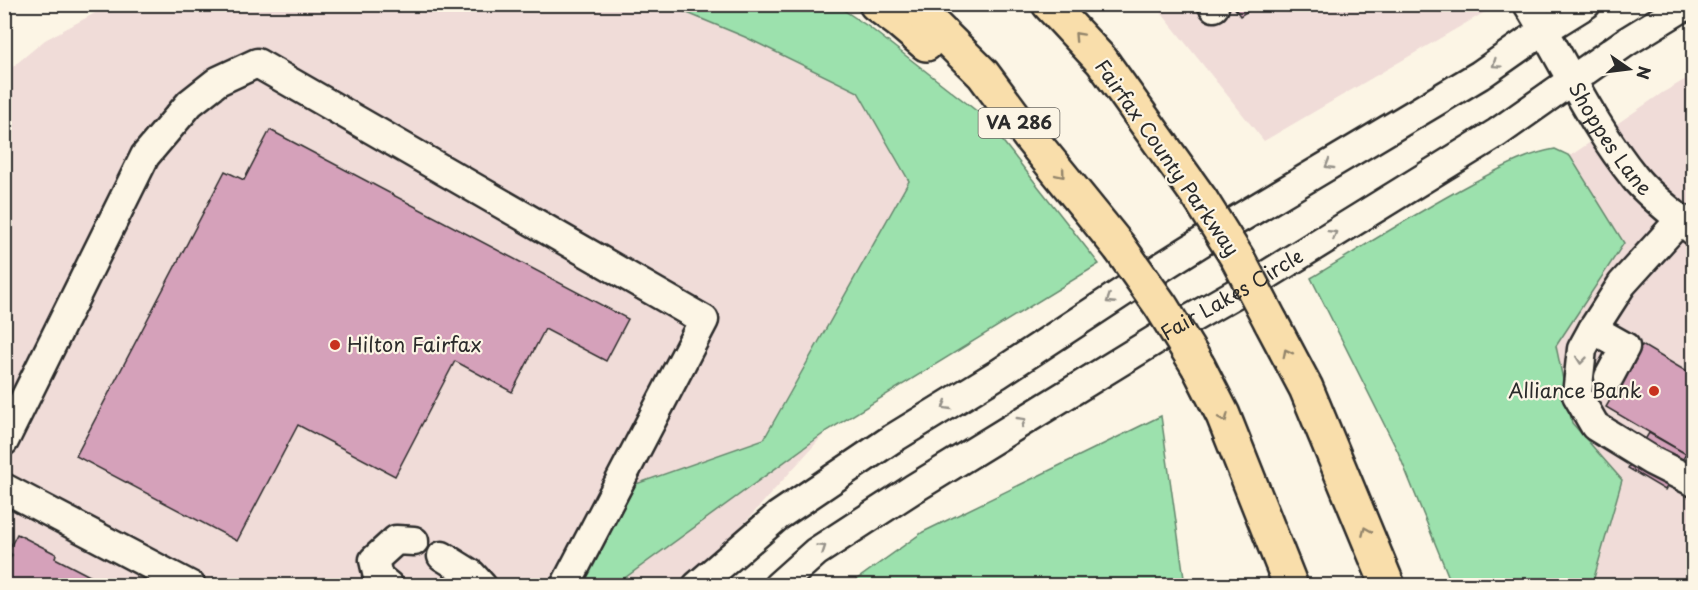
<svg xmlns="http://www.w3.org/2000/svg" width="1698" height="590" viewBox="0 0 1698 590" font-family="'Playpen Sans',sans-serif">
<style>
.built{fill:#f0dcd8}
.green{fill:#9ce1ad;stroke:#64866c;stroke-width:1.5}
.building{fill:#d5a1ba;stroke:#2b2b2b;stroke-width:1.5}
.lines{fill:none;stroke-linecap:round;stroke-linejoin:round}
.minor-casing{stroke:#2b2b2b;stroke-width:33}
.highway-casing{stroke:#2b2b2b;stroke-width:38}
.minor{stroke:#fcf5e5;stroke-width:28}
.highway{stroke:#f9deab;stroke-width:33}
.highway-bridge-casing{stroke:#2b2b2b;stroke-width:38;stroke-linecap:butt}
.highway-bridge{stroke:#f9deab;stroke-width:33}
.oneway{stroke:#92846b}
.oneway2{stroke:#949088}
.poi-dot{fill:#c8321e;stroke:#fcf5e5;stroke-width:2}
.labels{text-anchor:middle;stroke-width:4.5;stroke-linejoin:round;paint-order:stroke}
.shield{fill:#fcf5e5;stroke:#6a6863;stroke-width:1.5}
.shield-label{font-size:18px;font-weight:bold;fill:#2b2b2b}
.street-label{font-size:20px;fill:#2b2b2b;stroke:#fcf5e5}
.poi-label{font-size:20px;fill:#2b2b2b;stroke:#fcf5e5;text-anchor:start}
</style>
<rect width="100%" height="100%" fill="#fcf5e5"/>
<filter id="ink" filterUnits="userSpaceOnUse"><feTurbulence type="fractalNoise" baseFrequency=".0167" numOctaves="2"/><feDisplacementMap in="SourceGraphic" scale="12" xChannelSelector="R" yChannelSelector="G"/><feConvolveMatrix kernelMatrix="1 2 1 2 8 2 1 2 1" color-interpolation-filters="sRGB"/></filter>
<g filter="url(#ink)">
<g class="built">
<polygon points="110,5 730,5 858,92 910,181 827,431 689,585 94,585 5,541 4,74 45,40"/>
<polygon points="1155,5 1497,5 1264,141"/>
<polygon points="1693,75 1693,585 1592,585 1622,480 1572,423 1556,346 1623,243 1570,156 1662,93"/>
</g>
<g class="green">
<polygon points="668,5 836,5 869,27 983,116 1099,264 827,431 615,585 581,586 636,484 764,439 909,181 858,92 745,37"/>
<path d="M 1555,149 L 1570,156 L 1624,243 L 1556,346 L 1572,423 L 1622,480 L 1592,585 L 1452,585 L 1398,452 L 1311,278 C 1364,246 1416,213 1470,184 C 1498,170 1525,154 1555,149 Z"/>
<polygon points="1161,416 1185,585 849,585 923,532"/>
</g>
<g class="building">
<polygon points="1232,4 1259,4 1240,16"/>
<polygon points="270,130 628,319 606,361 545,329 512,392 455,361 395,476 298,425 237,541 76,456 225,171 244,180"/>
<polygon points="1642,345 1694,376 1694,441 1686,454 1606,407"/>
<polygon points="1649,433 1686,454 1665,490 1628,468"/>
<polygon points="17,534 56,554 55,558 109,586 4,586 4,567 6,567 12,555 8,551"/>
</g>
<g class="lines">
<g class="minor-casing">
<g id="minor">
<polyline points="1212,4 1214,7"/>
<path id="s1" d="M 1528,4 C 1564,62 1592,125 1635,178 C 1649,196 1676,215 1694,231"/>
<polyline points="1681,219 1622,284 1593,329 1582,349 1577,395 1595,426 1652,461 1694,482"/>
<polyline points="1593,329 1625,347 1609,377"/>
<polyline points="4,441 145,156 190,103 218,81 257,63 704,320 565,586"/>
<polyline points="4,488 191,586"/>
<polyline points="442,556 471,574 482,586"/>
<polyline points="389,586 378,577 374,560 396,540 414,541"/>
<polyline points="697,586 778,516 892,439 998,374 1141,280 1230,224 1480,75 1544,30 1586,4"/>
<path id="s2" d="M 778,586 L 816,552 L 913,489 L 1173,329 L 1259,280 L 1497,133 L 1626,42 L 1688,4"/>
</g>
</g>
<g class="highway-casing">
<g id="highway">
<polyline points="876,4 899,21 926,44"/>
<polyline points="912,4 983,74 1029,136 1120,248"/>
<polyline points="1049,4 1102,61 1201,200"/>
<polyline points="1271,322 1306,388 1388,586"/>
<polyline points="1198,366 1223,415 1291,586"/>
</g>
</g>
<use href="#minor" class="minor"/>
<use href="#highway" class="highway"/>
<g class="highway-bridge-casing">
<g id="highway-bridge">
<polyline points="1201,200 1238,259 1271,322"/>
<polyline points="1120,248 1161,306 1198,366"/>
</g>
</g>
<use href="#highway-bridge" class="highway-bridge"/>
</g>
<defs><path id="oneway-chevron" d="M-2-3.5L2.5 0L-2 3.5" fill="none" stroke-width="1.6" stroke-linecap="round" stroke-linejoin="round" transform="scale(1.5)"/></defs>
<g class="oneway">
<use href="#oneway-chevron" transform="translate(1078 36) rotate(-133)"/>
<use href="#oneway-chevron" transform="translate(1061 174) rotate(50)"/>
<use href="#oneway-chevron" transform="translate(1287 353) rotate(-117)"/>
<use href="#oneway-chevron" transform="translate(1224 418) rotate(67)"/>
<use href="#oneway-chevron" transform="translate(1366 531) rotate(-113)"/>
</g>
<g class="oneway2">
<use href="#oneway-chevron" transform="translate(1496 64) rotate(145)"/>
<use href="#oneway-chevron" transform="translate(1329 165) rotate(149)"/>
<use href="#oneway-chevron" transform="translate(1333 234) rotate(-32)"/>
<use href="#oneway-chevron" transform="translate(1110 300) rotate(147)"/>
<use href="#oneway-chevron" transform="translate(1581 360) rotate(96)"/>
<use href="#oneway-chevron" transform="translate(946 406) rotate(149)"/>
<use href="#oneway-chevron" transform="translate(1022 421) rotate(-31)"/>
<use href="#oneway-chevron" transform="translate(822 548) rotate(-34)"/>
</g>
</g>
<g class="poi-dot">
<circle cx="335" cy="345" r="6"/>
<circle cx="1654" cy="391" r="6"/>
</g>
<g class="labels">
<rect class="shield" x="978.5" y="108" width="81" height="30" rx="4.5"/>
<g class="shield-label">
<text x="1019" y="129">VA 286</text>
</g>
<g class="street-label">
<text dy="7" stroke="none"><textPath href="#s1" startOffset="158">Shoppes Lane</textPath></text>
<text transform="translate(1167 158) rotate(55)" y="7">Fairfax County Parkway</text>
<text dy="7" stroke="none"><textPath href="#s2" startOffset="540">Fair Lakes Circle</textPath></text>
</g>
<g class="poi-label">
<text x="347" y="352">Hilton Fairfax</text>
<text x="1642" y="398" text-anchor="end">Alliance Bank</text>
</g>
</g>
<rect width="1698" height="590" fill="none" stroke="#fcf5e5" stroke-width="24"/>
<rect x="12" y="12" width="1674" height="566" fill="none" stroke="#2b2b2b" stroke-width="2" filter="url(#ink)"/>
<g transform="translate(1629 69) rotate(104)" stroke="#fcf5e5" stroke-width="4.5" paint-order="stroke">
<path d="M0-4.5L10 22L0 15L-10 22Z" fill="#2b2b2b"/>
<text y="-9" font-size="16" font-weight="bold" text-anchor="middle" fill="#2b2b2b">N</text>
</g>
</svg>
